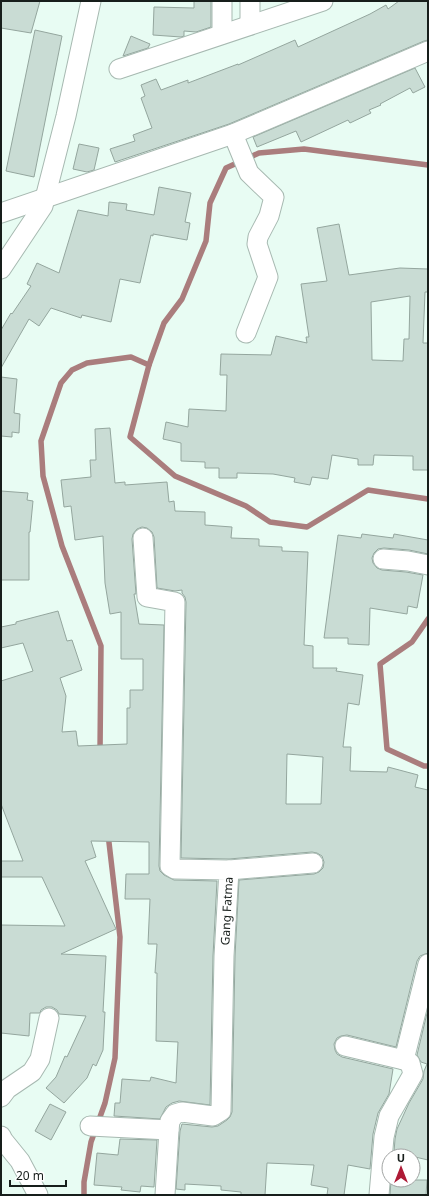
<svg xmlns="http://www.w3.org/2000/svg" width="429" height="1196" viewBox="0 0 429 1196" font-family="'Noto Sans',sans-serif">
<style>
.lines{fill:none;stroke-linecap:round;stroke-linejoin:round}
.stream{stroke:#aa7d7d;stroke-width:5.5}
.building{fill:#c9dcd4;stroke:#94a69e;fill-rule:evenodd}
.street-casing{stroke:#a7b9b1;stroke-width:21}
.street{stroke:#fff;stroke-width:19}
.labels{text-anchor:middle;stroke-width:4;stroke-linejoin:round;paint-order:stroke}
.street-label{font-size:12px;fill:#171e1b;stroke:#fff}
</style>
<rect width="100%" height="100%" fill="#e8fcf3"/>
<g class="lines">
<g class="stream">
<polyline points="428,165 304,149 259,153 226,168 210,203 206,241 182,299 164,323 149,365 130,437 175,476 246,506 270,522 307,527 368,490 428,499"/>
<polyline points="428,619 412,642 380,664 387,749 424,766 428,766"/>
<polyline points="100,752 101,646 62,546 43,476 41,441 61,383 72,370 87,363 131,357 149,365"/>
<polyline points="84,1195 84,1182 91,1142 105,1103 115,1058 120,937 108,834"/>
</g>
</g>
<g class="building">
<polygon points="1,1 40,1 31,33 1,28"/>
<polygon points="194,1 211,1 211,27 196,32 184,31 184,36 181,37 153,35 154,7 194,8"/>
<polygon points="399,1 428,1 428,40 424,41 229,124 115,162 110,149 135,141 133,135 152,128 141,98 145,96 141,85 156,79 161,90 188,80 188,83 238,64 238,65 295,40 298,47 370,14 386,5 388,9"/>
<polygon points="35,30 62,36 34,177 6,171"/>
<polygon points="131,36 150,44 148,48 123,56"/>
<polygon points="415,68 425,87 413,93 410,88 380,104 381,105 369,110 371,113 350,123 348,120 301,142 296,131 257,147 253,137"/>
<polygon points="79,144 99,148 94,170 87,172 73,169"/>
<polygon points="159,187 191,193 185,222 190,223 187,240 153,234 153,236 151,235 140,283 120,279 111,322 82,315 81,318 51,308 39,326 29,319 1,368 1,330 11,313 12,314 31,286 27,284 37,263 59,273 78,210 108,216 109,202 127,204 126,210 154,215"/>
<path d="M 339,224 L 349,275 L 400,268 L 428,269 L 428,292 L 425,292 L 423,343 L 428,343 L 428,470 L 413,470 L 413,456 L 374,455 L 373,465 L 358,465 L 358,459 L 332,455 L 328,479 L 312,477 L 310,485 L 294,482 L 295,478 L 273,474 L 237,473 L 237,478 L 219,478 L 219,468 L 205,468 L 205,462 L 181,461 L 181,443 L 163,439 L 166,422 L 188,427 L 189,409 L 226,411 L 227,375 L 220,375 L 221,354 L 271,355 L 276,336 L 307,343 L 306,337 L 309,337 L 301,284 L 327,281 L 317,228 ZM 410,296 L 409,339 L 404,339 L 403,361 L 372,360 L 371,302 Z"/>
<polygon points="1,377 17,379 14,413 20,414 19,433 12,432 12,437 1,436"/>
<path d="M 110,428 L 115,483 L 125,482 L 125,485 L 167,482 L 169,502 L 174,501 L 175,511 L 205,512 L 205,525 L 232,527 L 231,538 L 259,539 L 259,546 L 282,547 L 282,551 L 308,552 L 304,645 L 313,646 L 313,668 L 337,668 L 336,671 L 363,675 L 359,705 L 348,703 L 343,747 L 351,747 L 350,771 L 387,772 L 388,767 L 418,775 L 415,787 L 428,790 L 428,953 L 425,954 L 420,956 L 417,961 L 396,1047 L 347,1035 L 341,1036 L 337,1038 L 334,1044 L 335,1050 L 337,1054 L 342,1057 L 393,1069 L 389,1094 L 378,1113 L 373,1134 L 370,1169 L 348,1165 L 344,1195 L 327,1195 L 328,1188 L 311,1185 L 314,1165 L 267,1163 L 265,1195 L 241,1195 L 241,1192 L 221,1190 L 221,1186 L 185,1184 L 185,1190 L 176,1189 L 180,1131 L 182,1124 L 212,1127 L 218,1126 L 227,1120 L 230,1117 L 232,1112 L 235,956 L 239,880 L 314,874 L 319,872 L 323,868 L 324,862 L 322,856 L 317,853 L 312,852 L 229,859 L 181,858 L 186,602 L 185,597 L 182,593 L 182,590 L 175,591 L 157,588 L 154,537 L 152,532 L 147,528 L 142,527 L 137,529 L 133,534 L 132,539 L 136,594 L 134,594 L 139,624 L 164,625 L 159,866 L 160,871 L 164,875 L 174,880 L 217,881 L 213,956 L 210,1105 L 179,1101 L 172,1103 L 166,1107 L 160,1119 L 114,1116 L 115,1103 L 120,1103 L 122,1079 L 150,1081 L 151,1077 L 176,1083 L 178,1042 L 156,1041 L 157,973 L 155,973 L 157,944 L 148,944 L 150,899 L 125,899 L 126,874 L 149,874 L 149,842 L 91,841 L 96,857 L 85,861 L 116,929 L 61,954 L 106,956 L 103,1012 L 105,1012 L 103,1050 L 96,1066 L 93,1064 L 87,1078 L 64,1103 L 46,1088 L 56,1077 L 65,1056 L 67,1057 L 86,1016 L 59,1014 L 57,1010 L 52,1007 L 46,1007 L 41,1010 L 40,1013 L 30,1013 L 29,1036 L 1,1033 L 1,925 L 65,926 L 42,877 L 1,877 L 1,861 L 23,861 L 1,804 L 1,681 L 33,671 L 23,643 L 1,648 L 1,627 L 16,624 L 16,622 L 58,611 L 67,641 L 72,640 L 82,670 L 60,678 L 66,696 L 62,732 L 76,731 L 78,746 L 127,744 L 127,708 L 130,708 L 130,690 L 143,690 L 143,659 L 121,659 L 121,612 L 110,614 L 105,583 L 103,536 L 75,540 L 71,506 L 64,507 L 61,480 L 91,477 L 90,460 L 96,460 L 95,429 ZM 287,754 L 323,757 L 321,804 L 286,804 Z"/>
<polygon points="1,491 28,493 27,500 33,501 30,532 29,532 29,580 1,580"/>
<polygon points="362,534 393,538 394,534 428,540 428,554 409,550 384,548 378,549 374,553 372,558 373,563 377,568 382,570 406,572 423,575 417,608 408,606 407,614 370,608 369,645 348,644 348,638 324,638 338,535 361,538"/>
<polygon points="428,1009 428,1160 394,1152 395,1139 397,1129 409,1103 423,1079 424,1071 427,1064 421,1062 417,1055"/>
<polygon points="50,1104 66,1112 51,1140 35,1131"/>
<polygon points="120,1139 157,1140 154,1187 141,1186 140,1192 121,1190 122,1187 94,1185 97,1153 118,1155"/>
<polygon points="391,1180 427,1180 426,1195 390,1195"/>
</g>
<g class="lines">
<g class="street-casing">
<g id="street">
<polyline points="222,1 222,34"/>
<polyline points="250,25 250,1"/>
<polyline points="119,69 323,1"/>
<polyline points="233,134 249,173 274,197 269,216 258,237 257,244 268,277 246,333"/>
<polyline points="1,213 233,134 428,51"/>
<polyline points="1,269 43,206 66,116 91,1"/>
<polyline points="143,538 147,597 175,602 170,866 175,869 229,870 224,956 221,1111 213,1116 182,1112 175,1114 170,1121 169,1130 165,1195"/>
<polyline points="383,559 408,561 428,565"/>
<polyline points="229,870 313,863"/>
<polyline points="345,1046 404,1060 410,1063 413,1074 389,1116 384,1137 379,1195"/>
<polyline points="404,1060 428,964"/>
<polyline points="1,1097 7,1089 32,1072 40,1059 49,1018"/>
<polyline points="90,1126 169,1130"/>
<polyline points="1,1136 3,1140 20,1161 38,1195"/>
</g>
</g>
<use href="#street" class="street"/>
</g>
<g class="labels">
<g class="street-label">
<text transform="translate(227 911) rotate(-87)" y="4">Gang Fatma</text>
</g>
</g>
<rect width="429" height="1196" fill="none" stroke="#171e1b" stroke-width="4"/>
<g transform="translate(401 1168)"><circle r="19" fill="#ffffff" stroke="#a2a5a4"/>
<path d="M0-3L7 15L0 10L-7 15Z" fill="#ae1a36"/>
<text y="-6" font-size="11" font-weight="bold" text-anchor="middle" fill="#171e1b">U</text>
</g>
<path d="M10 1180v6h56v-6" fill="none" stroke="#171e1b" stroke-width="2"/>
<text x="16" y="1180" font-size="12" fill="#171e1b" stroke="#ffffff" stroke-width="3" paint-order="stroke">20 m</text>
</svg>
